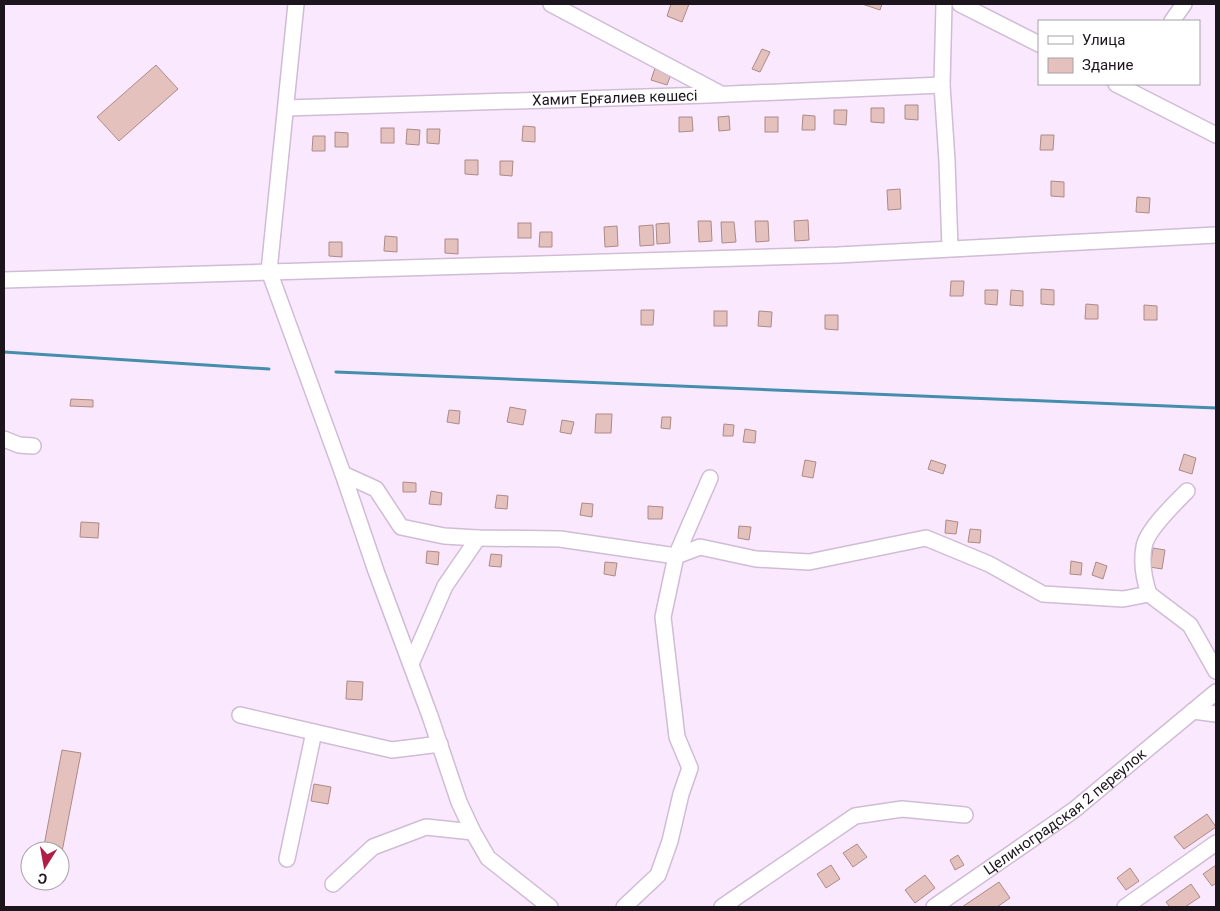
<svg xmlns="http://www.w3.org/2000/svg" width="1220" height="911" viewBox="0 0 1220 911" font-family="Roboto,sans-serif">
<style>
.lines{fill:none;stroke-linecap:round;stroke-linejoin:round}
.stream{stroke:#448dad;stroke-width:3}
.building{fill:#e5c1be;stroke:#ac8a87}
.minor-casing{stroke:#d0bcd5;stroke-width:18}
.minor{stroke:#fff;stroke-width:15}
.labels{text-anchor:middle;stroke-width:4;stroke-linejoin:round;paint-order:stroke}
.street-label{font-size:15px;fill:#1d151e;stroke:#fff}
</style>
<rect width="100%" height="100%" fill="#fae9fe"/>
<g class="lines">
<g class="stream">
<polyline points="4,352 269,369"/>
<polyline points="336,372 1216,408"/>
</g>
</g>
<g class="building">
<polygon points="671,4 689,4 682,22 667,16"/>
<polygon points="862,4 882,4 880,10"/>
<polygon points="762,49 770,52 760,72 752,69"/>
<polygon points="156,65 178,89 119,141 97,117"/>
<polygon points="655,68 671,74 667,85 651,80"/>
<polygon points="905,105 918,105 918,120 905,119"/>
<polygon points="871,108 884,108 884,123 871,122"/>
<polygon points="834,110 847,110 846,125 834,124"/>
<polygon points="803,115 815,116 815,130 802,130"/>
<polygon points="729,116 730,130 719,131 718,117"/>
<polygon points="679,117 692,117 693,131 679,132"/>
<rect x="765" y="117" width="13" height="15"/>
<polygon points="523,126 535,127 535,142 522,141"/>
<rect x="381" y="128" width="13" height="15"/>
<polygon points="407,129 420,130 419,145 406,144"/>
<polygon points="427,129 440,129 439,144 427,143"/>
<polygon points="335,132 348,133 348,147 335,147"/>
<polygon points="1041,135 1054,135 1053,150 1040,150"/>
<polygon points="313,136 325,136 325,151 312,151"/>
<polygon points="465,160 478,160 478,175 465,174"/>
<polygon points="500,161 513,161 512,176 500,175"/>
<polygon points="1051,181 1064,182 1064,197 1051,196"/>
<polygon points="900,189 901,209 888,210 887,190"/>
<polygon points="1137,197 1150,198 1149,213 1136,212"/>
<polygon points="808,220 809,240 795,241 794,221"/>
<polygon points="698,221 711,221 712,241 699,242"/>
<polygon points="755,221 768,221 769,241 756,242"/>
<polygon points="721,222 734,222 736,242 722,243"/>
<rect x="518" y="223" width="13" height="15"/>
<polygon points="669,223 670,243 657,244 656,224"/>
<polygon points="653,225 654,245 640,246 639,226"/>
<polygon points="617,226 618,246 605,247 604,227"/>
<polygon points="540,232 552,232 552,247 539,247"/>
<polygon points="385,236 397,237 397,252 384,251"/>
<polygon points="445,239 458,239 458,254 445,253"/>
<polygon points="329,242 342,242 342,257 329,256"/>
<polygon points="951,281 964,281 963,296 950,296"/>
<polygon points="1041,289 1054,290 1054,305 1041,304"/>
<polygon points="985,290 998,290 997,305 985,304"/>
<polygon points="1011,290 1023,291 1023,306 1010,305"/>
<polygon points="1086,304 1098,305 1098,319 1085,319"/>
<polygon points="1144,305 1157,306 1157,320 1144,320"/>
<polygon points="641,310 654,310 653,325 641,325"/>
<rect x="714" y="311" width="13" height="15"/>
<polygon points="759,311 772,312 771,327 758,326"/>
<polygon points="825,315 838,315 838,330 825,329"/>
<polygon points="71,399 93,400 93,407 70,406"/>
<polygon points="510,407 526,410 523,425 507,422"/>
<polygon points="449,410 460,411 459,424 447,422"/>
<polygon points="596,414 612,414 611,433 595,433"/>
<polygon points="662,417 671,417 670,429 661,428"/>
<polygon points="562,420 574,422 571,434 560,432"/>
<polygon points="724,424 734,425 733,436 723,436"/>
<polygon points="745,429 756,431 755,443 743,442"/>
<polygon points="1184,454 1196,458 1192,474 1179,470"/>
<polygon points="805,460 816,462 813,478 802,476"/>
<polygon points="931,460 946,465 943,474 928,469"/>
<polygon points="403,482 416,483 416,492 403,492"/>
<polygon points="431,491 442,493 441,505 429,504"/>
<polygon points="497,495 508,496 507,509 495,508"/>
<polygon points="582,503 593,504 592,517 580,515"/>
<polygon points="648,506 663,507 662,519 648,519"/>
<polygon points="946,520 958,522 956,534 945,533"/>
<polygon points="81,522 99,523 98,538 80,537"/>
<polygon points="739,526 751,527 749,540 738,538"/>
<polygon points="970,529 981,530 980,543 968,542"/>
<polygon points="1153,548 1165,550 1162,569 1150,567"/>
<polygon points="427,551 439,552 438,565 426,563"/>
<polygon points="491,554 502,555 501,567 489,566"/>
<polygon points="1071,561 1082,563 1081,575 1070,574"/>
<polygon points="605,562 617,563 615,576 604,574"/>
<polygon points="1096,562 1107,566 1103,579 1092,575"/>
<polygon points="347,681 363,682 362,700 346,699"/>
<polygon points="62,750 81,753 61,857 60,851 43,851"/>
<polygon points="314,784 331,787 328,804 311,801"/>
<polygon points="1207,814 1216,827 1184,849 1174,837"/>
<polygon points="857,844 867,857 853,867 843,853"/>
<polygon points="958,855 964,865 955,870 950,860"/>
<polygon points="831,865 840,879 826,888 817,874"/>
<polygon points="1216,865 1216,883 1212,886 1203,874"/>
<polygon points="1130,868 1139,881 1126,890 1117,878"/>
<polygon points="925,875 935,888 915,903 905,890"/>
<polygon points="999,882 1010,898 997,907 962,907"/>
<polygon points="1191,884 1200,897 1185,907 1170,907 1166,902"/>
</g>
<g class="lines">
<g class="minor-casing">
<g id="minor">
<polyline points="296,4 269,271 343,474 376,571 430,716 459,802 473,832 488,858 550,907"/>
<polyline points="551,4 719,93"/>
<polyline points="944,4 942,85 947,161 950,248"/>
<polyline points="960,4 1039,44"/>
<polyline points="1172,21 1184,4"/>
<polyline points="1116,84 1216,135"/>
<path id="s1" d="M 286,108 L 708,95 L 942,85"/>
<polyline points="4,280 838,255 1216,235"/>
<polyline points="4,439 19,445 33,446"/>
<path d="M 343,474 L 376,489 L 401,527 L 444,536 L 478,538 L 560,539 L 676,556 L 700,547 L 756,559 L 809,562 L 926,538 L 989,564 L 1043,594 L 1123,599 L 1149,594 C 1144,579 1141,563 1144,547 C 1146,531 1175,503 1187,491"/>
<polyline points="1149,594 1190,625 1216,671"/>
<polyline points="411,664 445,586 478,538"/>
<polyline points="1193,711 1216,714"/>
<polyline points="240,715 392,750 440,744"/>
<polyline points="287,859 314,732"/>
<polyline points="333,884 373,847 426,827 473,832"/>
<polyline points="624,907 658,875 670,841 681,794 690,768 677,737 663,617 676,556 710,478"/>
<polyline points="722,907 855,816 902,809 965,815"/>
<path id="s2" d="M 934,907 L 1074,810 L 1216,692"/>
<polyline points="1125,907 1216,843"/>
</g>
</g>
<use href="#minor" class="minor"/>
</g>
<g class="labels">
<g class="street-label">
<text dy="5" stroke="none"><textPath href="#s1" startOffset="329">Хамит Ерғалиев көшесі</textPath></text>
<text dy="5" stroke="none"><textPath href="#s2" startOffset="162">Целиноградская 2 переулок</textPath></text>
</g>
</g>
<rect width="1220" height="911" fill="none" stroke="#1d151e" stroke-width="10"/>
<rect x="1038" y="20" width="162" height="65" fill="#ffffff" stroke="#a5a1a5"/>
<rect x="1048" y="36" width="25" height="8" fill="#ffffff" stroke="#a5a1a5"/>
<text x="1082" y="45" font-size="15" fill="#1d151e">Улица</text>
<rect x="1048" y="58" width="25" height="15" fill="#e5c1be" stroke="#a5a1a5"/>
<text x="1082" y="70" font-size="15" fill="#1d151e">Здание</text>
<g transform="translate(45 866) rotate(191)"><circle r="24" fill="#ffffff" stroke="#a5a1a5"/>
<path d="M0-4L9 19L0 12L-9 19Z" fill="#b01e48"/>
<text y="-8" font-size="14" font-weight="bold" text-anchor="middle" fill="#1d151e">С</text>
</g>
</svg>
